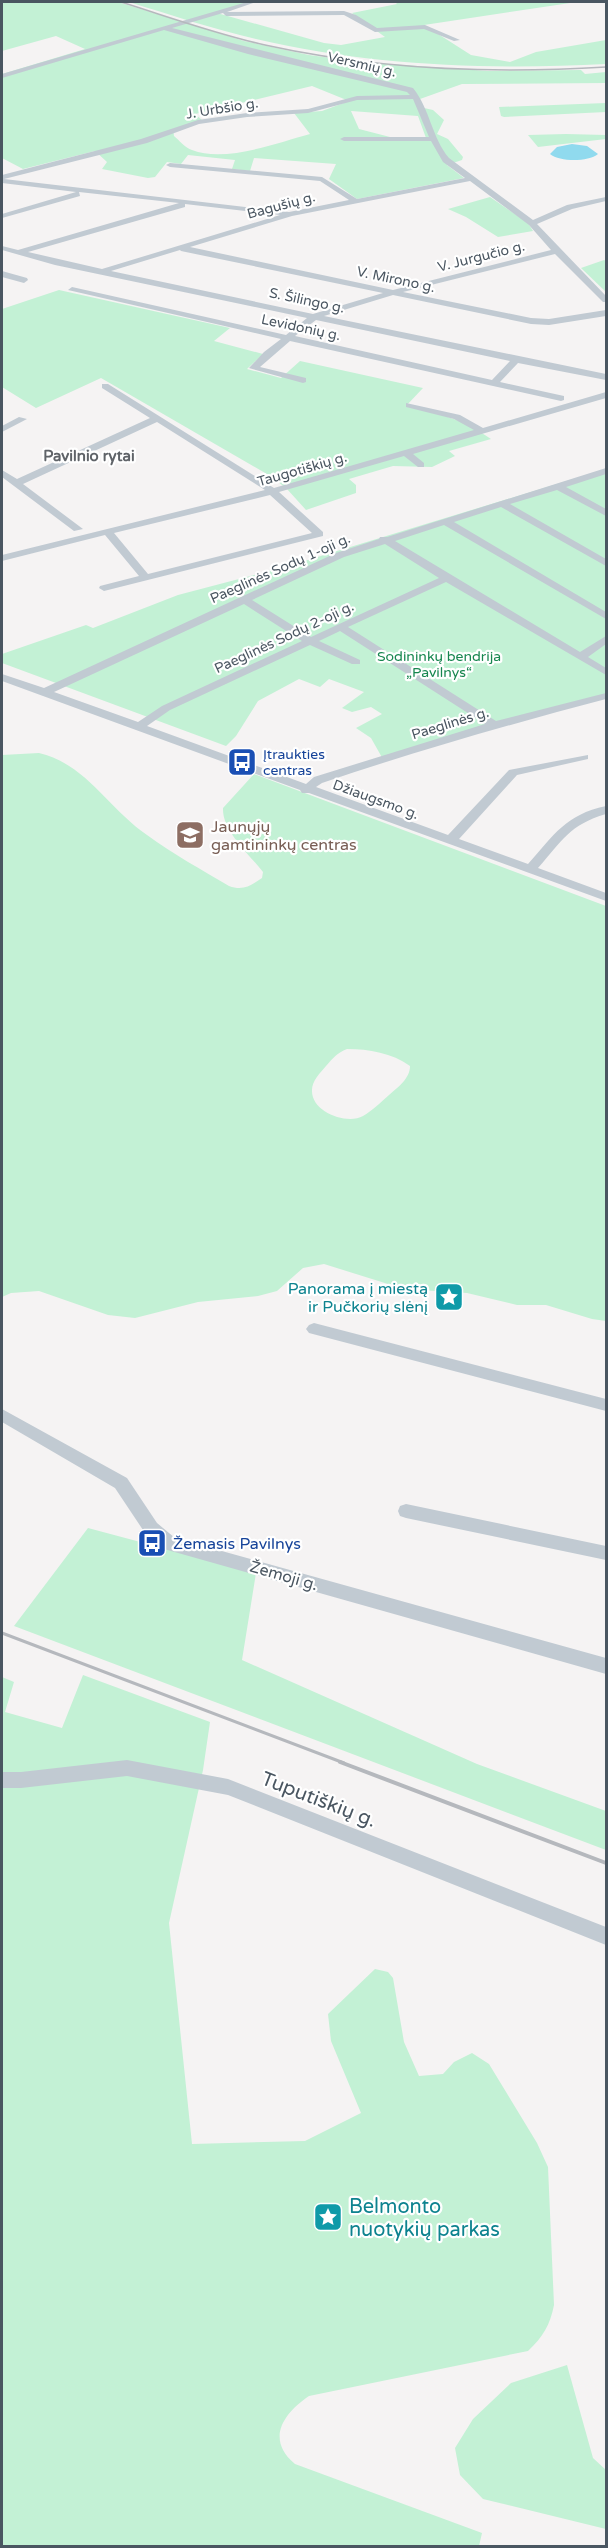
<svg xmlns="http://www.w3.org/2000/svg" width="608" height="2548" viewBox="0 0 608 2548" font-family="'Varela Round',sans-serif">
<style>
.green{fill:#c3f1d5;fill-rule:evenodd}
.water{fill:#90daee}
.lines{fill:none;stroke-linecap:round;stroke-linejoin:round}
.minor{fill:#c1cad2;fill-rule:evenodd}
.rail-far2{stroke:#b5b8bd;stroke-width:1.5}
.rail-far1{stroke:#b5b8bd;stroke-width:3}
.rail{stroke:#b5b8bd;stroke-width:4}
.labels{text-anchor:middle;stroke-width:4.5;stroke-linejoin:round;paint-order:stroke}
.far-street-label{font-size:14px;fill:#4a5661;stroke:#fff}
.far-park-label{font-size:14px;fill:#17864f;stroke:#fff}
.far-transit-label{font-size:14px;fill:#164399;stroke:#fff;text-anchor:start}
.far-neighbourhood-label{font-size:15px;font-weight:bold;fill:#5f6368;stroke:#fff}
.education-label{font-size:16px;fill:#785e54;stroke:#fff;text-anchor:start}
.culture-label{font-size:16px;fill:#0d838f;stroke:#fff;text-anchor:end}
.transit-label{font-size:16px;fill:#164399;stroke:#fff;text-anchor:start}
.street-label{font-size:16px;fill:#4a5661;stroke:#fff}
.near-street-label{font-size:20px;fill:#4a5661;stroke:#fff}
.near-culture-label{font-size:20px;fill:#0d838f;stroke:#fff;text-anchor:start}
</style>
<rect width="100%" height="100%" fill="#f5f3f3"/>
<g class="green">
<path d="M 2,2 L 118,2 L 244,41 L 309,55 L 361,62 L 488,71 L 581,70 L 585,74 L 606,72 L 606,83 L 462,84 L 420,99 L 424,108 L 433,110 L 444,120 L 437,134 L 448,139 L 463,157 L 462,160 L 447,165 L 464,178 L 357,199 L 329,179 L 336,164 L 254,158 L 250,171 L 232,169 L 235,160 L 188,155 L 181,164 L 167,162 L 155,177 L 148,178 L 102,169 L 107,162 L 95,151 L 23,169 L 2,158 L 2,74 L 85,49 L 56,36 L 2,51 ZM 312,86 L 349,101 L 322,111 L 294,113 L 310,134 C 277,143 225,163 192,150 C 185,148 179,140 174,136 L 173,129 L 202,120 L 195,114 ZM 351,111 L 418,116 L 426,138 L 390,137 L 359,129 Z"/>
<path d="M 129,2 L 252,2 L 217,13 L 324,43 L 341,45 L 385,37 L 352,13 L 397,4 L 395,2 L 577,2 L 424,25 L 471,55 L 510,62 L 536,52 L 606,40 L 606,64 C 489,70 371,66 256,39 C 213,29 171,15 129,2 Z"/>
<polygon points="606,103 606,112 504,117 501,116 499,107"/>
<polygon points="566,134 606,135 606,139 538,147 528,135"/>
<polygon points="490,197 528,223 533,231 498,237 466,217 448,209"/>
<polygon points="604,260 606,261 606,292 581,268"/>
<path d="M 59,290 L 230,328 L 214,341 L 263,354 L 247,369 L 281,378 L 300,361 L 423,388 L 406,406 C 438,413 463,419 491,439 L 449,451 L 455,456 L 432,467 L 393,466 L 349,479 L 356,485 L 356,493 L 306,510 L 287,489 L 272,477 L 101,378 L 36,408 L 2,387 L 2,309 Z"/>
<polygon points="606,469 606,697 501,725 384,761 371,738 356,728 382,714 371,707 352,712 342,708 364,692 329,679 320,687 299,679 258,701 236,736 226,746 2,663 2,654 86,625 93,628 178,595 288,566"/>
<path d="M 39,753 C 86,764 109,809 147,835 C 173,854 202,870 229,886 C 243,891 250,886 262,878 L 263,872 C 249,854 222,831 223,808 L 254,774 L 606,906 L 606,1321 L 592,1319 L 546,1305 L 517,1305 L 467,1293 L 404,1289 L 324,1264 L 303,1268 L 277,1291 L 258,1296 L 198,1302 L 135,1318 L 108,1315 L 39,1291 L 11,1293 L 2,1297 L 2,755 ZM 347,1049 C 369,1049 392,1053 410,1066 C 410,1079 397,1088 389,1095 C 381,1102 372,1111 363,1116 C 347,1125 311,1112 312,1090 C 312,1081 320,1073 326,1066 C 333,1058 337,1053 347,1049 Z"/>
<polygon points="88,1528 256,1573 242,1660 477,1764 606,1811 606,1850 14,1626"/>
<path d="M 83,1675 L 210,1722 L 203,1770 L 169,1923 L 192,2144 L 305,2141 L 361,2113 L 331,2041 L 328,2014 L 375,1969 L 388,1972 L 393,1978 L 404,2042 L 419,2076 L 443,2074 L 454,2062 L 472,2053 L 489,2064 L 537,2143 L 548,2167 L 554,2305 C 550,2325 543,2337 528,2351 L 309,2396 C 284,2413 265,2439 295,2464 L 482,2533 L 479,2546 L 2,2546 L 2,1677 L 14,1682 L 5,1712 L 62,1728 Z"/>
<polygon points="567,2365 593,2458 606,2470 606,2529 483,2499 460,2475 455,2448 473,2419 511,2383"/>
</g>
<path class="water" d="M 572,144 L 587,146 L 598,154 C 588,162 560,162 550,154 L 557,147 Z"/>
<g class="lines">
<g class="minor">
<path d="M 247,2 L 256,2 L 227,12 L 344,11 L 356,15 L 377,28 L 425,25 L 460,40 L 454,41 L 424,29 L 375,32 L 344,15 L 226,16 L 223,13 L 172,28 L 413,88 C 430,109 432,138 449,158 L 533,220 L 567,205 L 606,197 L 606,201 L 572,209 L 537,224 L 606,296 L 606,302 L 603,302 L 555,254 L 403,292 L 531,318 L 549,319 L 606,310 L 606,316 L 549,325 L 531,324 L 393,295 L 324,316 L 606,374 L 606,380 L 518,363 L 500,382 L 564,396 L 564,400 L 561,401 L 290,341 L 260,367 L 306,378 L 306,382 L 303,383 L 249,368 L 264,352 L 281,339 L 68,290 L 72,287 L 286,335 L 307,318 L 55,265 L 2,250 L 2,246 L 18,250 L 179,203 L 79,192 L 80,196 L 2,218 L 2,214 L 76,192 L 2,183 L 2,175 L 141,139 L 198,120 L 247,113 L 308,109 L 357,96 L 410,95 L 407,92 L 248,54 L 164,30 L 2,78 L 2,74 ZM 413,99 L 429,137 L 344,137 L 340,139 L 344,141 L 431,141 L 443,162 L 465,178 L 357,199 L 322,177 L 170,163 L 166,165 L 170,167 L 320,181 L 349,200 L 289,212 L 4,179 L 147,143 L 199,124 L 247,117 L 308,113 L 357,100 ZM 470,181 L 529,225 L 551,250 L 393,290 L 190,247 L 292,216 ZM 185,204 L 280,215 L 102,269 L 28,252 L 185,207 ZM 180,250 L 181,251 L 383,293 L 313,314 L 111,271 ZM 316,320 L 510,361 L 492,380 L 295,336 Z"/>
<polygon points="2,271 27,278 28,280 24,283 2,277"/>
<path d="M 102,384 L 108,384 L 274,488 L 474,430 L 454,419 L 406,407 L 406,403 L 460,415 L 483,428 L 606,392 L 606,398 L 413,454 L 424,463 L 424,467 L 418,467 L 404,456 L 279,492 L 323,532 L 323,536 L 104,591 L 99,588 L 100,586 L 139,576 L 105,535 L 2,561 L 2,555 L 265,490 L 157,422 L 23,484 L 83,529 L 74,531 L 2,477 L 2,470 L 17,479 L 150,418 L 102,388 ZM 270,495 L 312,533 L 148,574 L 114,533 Z"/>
<polygon points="19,417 27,419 2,432 2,426"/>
<path d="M 606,468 L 606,474 L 566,487 L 606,509 L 606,516 L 557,490 L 510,504 L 606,559 L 606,566 L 501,507 L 454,522 L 606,612 L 606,619 L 444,525 L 395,541 L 580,652 L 606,636 L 606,644 L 588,657 L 606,668 L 606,675 L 446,582 L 348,627 L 496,721 L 606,693 L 606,699 C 511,724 416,751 322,783 L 316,787 L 448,835 L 509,770 L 588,755 L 588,759 L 517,775 L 459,839 L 528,864 C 555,834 565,815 606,806 L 606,814 C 569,825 563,840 538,868 L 606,893 L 606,901 L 309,793 L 302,793 L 300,790 L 2,681 L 2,674 L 44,688 L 336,553 L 379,539 L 380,537 L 387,537 ZM 385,544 L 439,578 L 311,637 L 252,600 L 344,557 ZM 244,604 L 302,641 L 162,706 L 138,722 L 54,692 ZM 340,631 L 485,724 L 314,777 L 306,784 L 147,726 L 170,710 L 310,645 L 352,664 L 360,664 L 360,660 L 319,641 Z"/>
<polygon points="314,1323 606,1399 606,1411 309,1333 306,1329 309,1325"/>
<polygon points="2,1409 127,1478 157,1523 175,1538 606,1658 606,1674 164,1549 145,1533 115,1488 2,1422"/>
<polygon points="406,1504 606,1546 606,1560 406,1518 400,1516 398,1511 400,1506"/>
<polygon points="127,1760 228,1779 606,1927 606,1945 228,1795 127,1776 21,1788 2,1788 2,1772 21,1772"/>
</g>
<path class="rail-far2" d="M 121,2 C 169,17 216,34 265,45 C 378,70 492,74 606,67"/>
<polyline class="rail-far1" points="2,1633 344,1763"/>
<polyline class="rail" points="340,1762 606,1863"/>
</g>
<defs>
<g id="bus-square" transform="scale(1.5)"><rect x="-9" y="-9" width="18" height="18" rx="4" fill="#1a4fb4" stroke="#fff"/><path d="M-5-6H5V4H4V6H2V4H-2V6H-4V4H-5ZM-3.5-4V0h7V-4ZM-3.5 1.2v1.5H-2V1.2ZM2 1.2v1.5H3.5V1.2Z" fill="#fff"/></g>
<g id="school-square" transform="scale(1.5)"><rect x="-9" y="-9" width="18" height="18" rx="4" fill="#8d6e63" stroke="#fff"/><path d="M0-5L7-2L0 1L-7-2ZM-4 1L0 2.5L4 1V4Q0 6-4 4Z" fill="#fff"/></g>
<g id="sight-square" transform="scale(1.5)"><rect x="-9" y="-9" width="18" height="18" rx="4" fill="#0f9aa8" stroke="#fff"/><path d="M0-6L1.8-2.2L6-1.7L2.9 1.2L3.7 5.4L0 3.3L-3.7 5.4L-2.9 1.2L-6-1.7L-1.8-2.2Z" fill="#fff"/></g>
</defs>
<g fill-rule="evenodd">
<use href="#bus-square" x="242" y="762"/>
<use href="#school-square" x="190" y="835"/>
<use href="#sight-square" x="449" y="1297"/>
<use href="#bus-square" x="152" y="1543"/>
<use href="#sight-square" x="328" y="2217"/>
</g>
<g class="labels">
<g class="far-street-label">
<text transform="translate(362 64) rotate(13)" y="5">Versmių g.</text>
<text transform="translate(222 108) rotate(-9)" y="5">J. Urbšio g.</text>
<text transform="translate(281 205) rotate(-15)" y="5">Bagušių g.</text>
<text transform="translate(481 256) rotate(-14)" y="5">V. Jurgučio g.</text>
<text transform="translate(396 279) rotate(12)" y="5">V. Mirono g.</text>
<text transform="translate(307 300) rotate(12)" y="5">S. Šilingo g.</text>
<text transform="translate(301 327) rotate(12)" y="5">Levidonių g.</text>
<text transform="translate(302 469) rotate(-16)" y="5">Taugotiškių g.</text>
<text transform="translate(280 568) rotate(-24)" y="5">Paeglinės Sodų 1-oji g.</text>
<text transform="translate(284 637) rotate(-25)" y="5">Paeglinės Sodų 2-oji g.</text>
<text transform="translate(450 723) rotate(-17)" y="5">Paeglinės g.</text>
<text transform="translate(376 799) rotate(20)" y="5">Džiaugsmo g.</text>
</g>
<g class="far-park-label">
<text x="439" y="661">Sodininkų bendrija<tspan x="439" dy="16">„Pavilnys“</tspan></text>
</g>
<g class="far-transit-label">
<text x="263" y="759">Įtraukties<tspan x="263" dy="16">centras</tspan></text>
</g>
<g class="far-neighbourhood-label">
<text x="89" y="461">Pavilnio rytai</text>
</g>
<g class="education-label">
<text x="211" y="832">Jaunųjų<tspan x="211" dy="18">gamtininkų centras</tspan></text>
</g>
<g class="culture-label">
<text x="428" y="1294">Panorama į miestą<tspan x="428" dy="18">ir Pučkorių slėnį</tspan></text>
</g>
<g class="transit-label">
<text x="173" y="1549">Žemasis Pavilnys</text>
</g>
<g class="street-label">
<text transform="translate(284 1575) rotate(16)" y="6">Žemoji g.</text>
</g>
<g class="near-street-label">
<text transform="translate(319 1799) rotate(21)" y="7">Tuputiškių g.</text>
</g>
<g class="near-culture-label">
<text x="349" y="2213">Belmonto<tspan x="349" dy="23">nuotykių parkas</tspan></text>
</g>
</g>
<rect width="608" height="2548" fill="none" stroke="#4a5661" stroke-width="6"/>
</svg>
